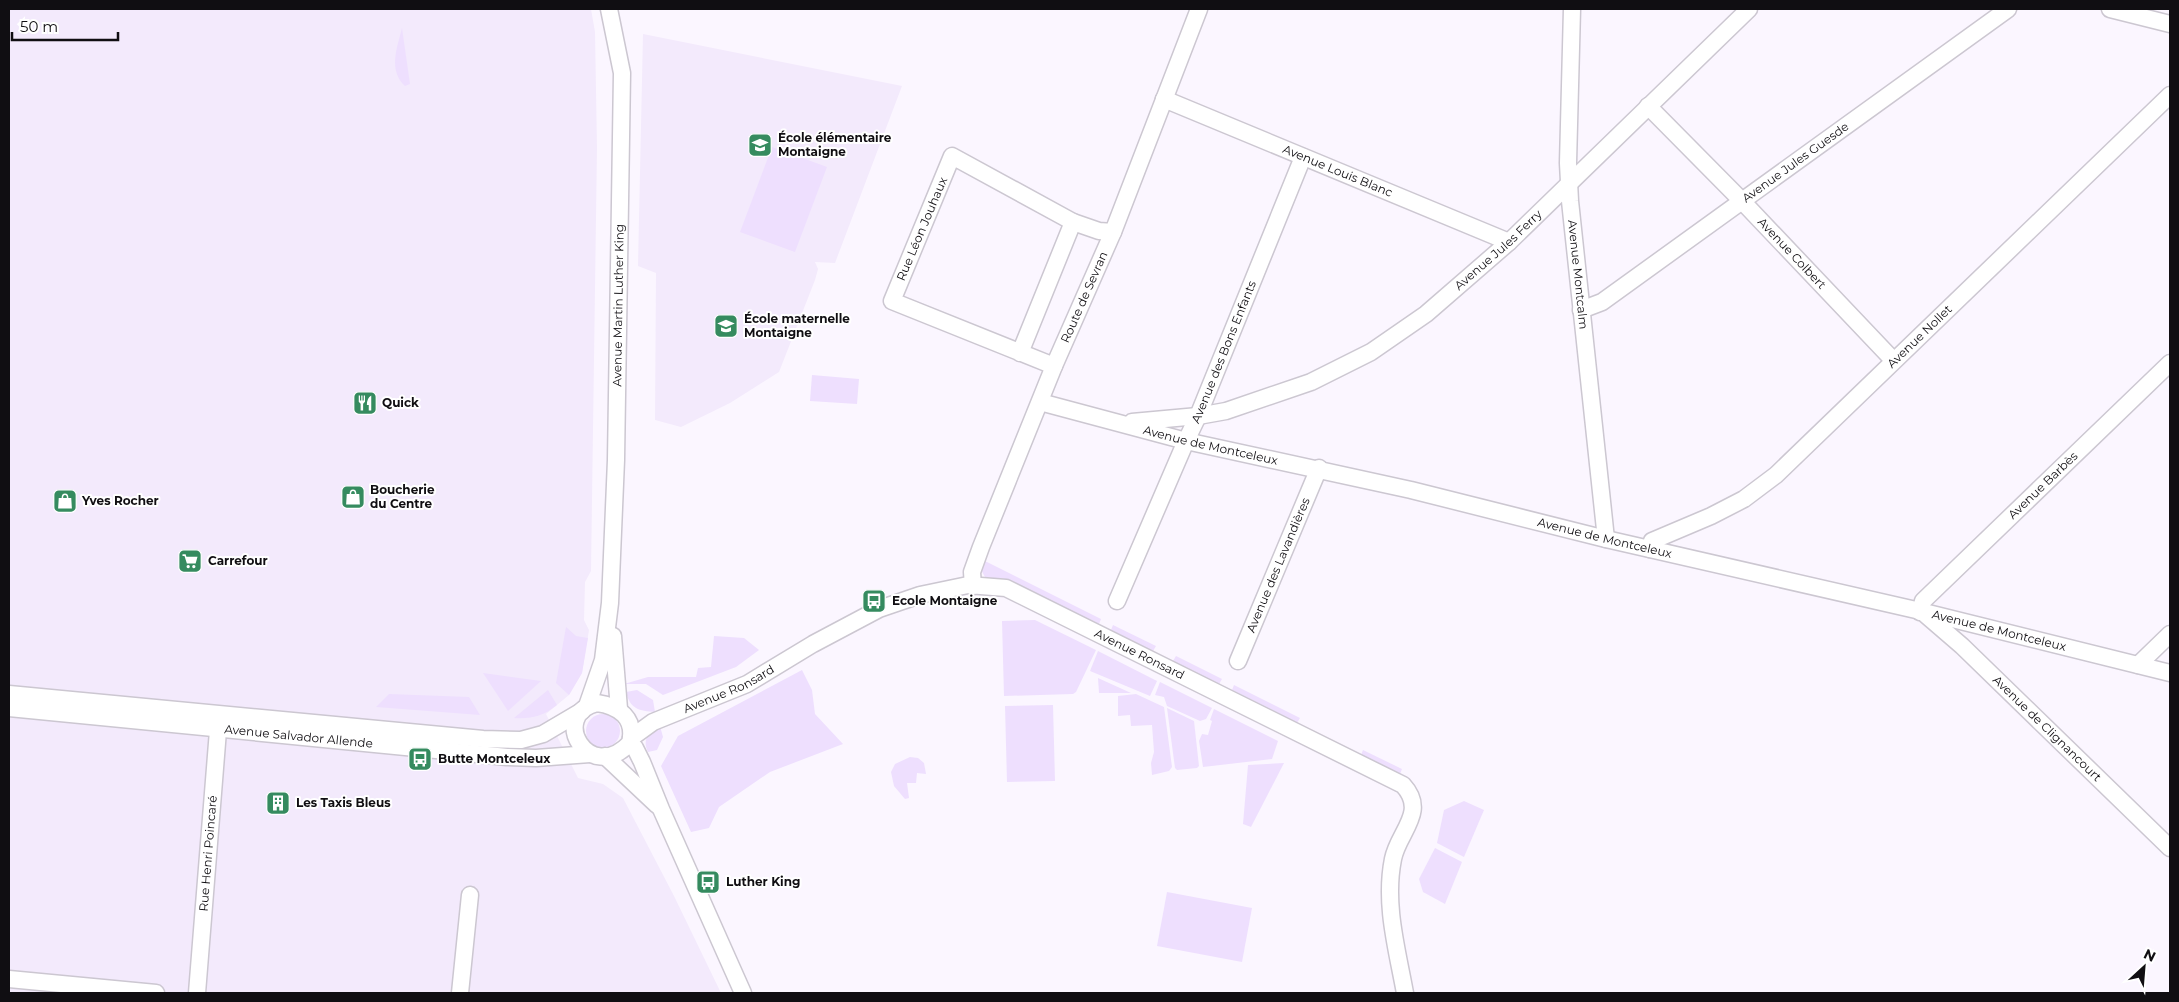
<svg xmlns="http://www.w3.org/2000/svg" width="2179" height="1002" viewBox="0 0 2179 1002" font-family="Montserrat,sans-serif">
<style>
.built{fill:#f3eafc}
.green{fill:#eedffe}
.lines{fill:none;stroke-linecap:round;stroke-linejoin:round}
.street-casing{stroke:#ccc7d1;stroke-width:19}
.street{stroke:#fff;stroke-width:16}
.labels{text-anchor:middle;stroke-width:4;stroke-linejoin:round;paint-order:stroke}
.poi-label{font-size:12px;font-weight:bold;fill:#100e12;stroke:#fff;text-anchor:start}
.street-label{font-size:12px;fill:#100e12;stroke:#fff}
</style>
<rect width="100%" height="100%" fill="#fbf6ff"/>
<g class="built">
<polygon points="9,9 591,9 595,32 597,148 591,571 585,582 584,620 589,630 582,673 569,695 546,714 578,778 603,784 623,798 674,896 721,993 9,993"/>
<polygon points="643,34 902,86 835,263 815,262 818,269 815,280 779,372 730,403 681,427 655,420 656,273 638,266"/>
</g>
<g class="green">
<path d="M 402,28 L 410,84 L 405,86 C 388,70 397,48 402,28 Z"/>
<polygon points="772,147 827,167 795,252 740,232"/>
<polygon points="812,375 859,379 857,404 810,401"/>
<polygon points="983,560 1101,619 1099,624 1020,586 985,577 981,570"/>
<polygon points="1035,620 1096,650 1076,692 1073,694 1004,696 1002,621"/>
<polygon points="1113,625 1156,646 1153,651 1111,630"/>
<polygon points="566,627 576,636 588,638 582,673 569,695 556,683"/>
<polygon points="714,636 744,638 759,650 736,667 663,695 646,684 624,684 648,677 696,677 698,668 711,667"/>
<polygon points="1098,651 1157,681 1150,696 1090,671"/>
<polygon points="1176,656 1222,679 1219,684 1173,661"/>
<polygon points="802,670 812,690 815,714 843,744 770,772 719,807 709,828 691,832 661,766 678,736"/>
<polygon points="483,673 541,681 508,711"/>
<polygon points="1098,678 1131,693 1099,693"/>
<polygon points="1160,682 1212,708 1206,719 1200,721 1167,706 1164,697 1155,695"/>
<polygon points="1234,685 1300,718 1297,723 1232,690"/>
<path d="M 548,690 L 557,705 C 543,716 532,719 514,718 Z"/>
<path d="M 637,690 L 653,700 L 655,712 C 639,711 630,709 626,692 Z"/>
<polygon points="389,694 469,697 480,715 376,707"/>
<polygon points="1136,694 1164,707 1172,767 1169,771 1152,775 1151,763 1154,752 1152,725 1131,726 1130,715 1118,716 1118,696"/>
<polygon points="1053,705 1055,781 1007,782 1005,706"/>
<polygon points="1167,708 1194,721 1199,766 1197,768 1177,770 1175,768"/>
<polygon points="1214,709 1278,741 1272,759 1203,767 1199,741 1202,734 1208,735 1212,721 1210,720"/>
<circle cx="603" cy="731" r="17"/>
<path d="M 660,726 L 663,737 L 657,750 L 648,752 C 642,740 648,732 660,726 Z"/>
<polygon points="1363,750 1402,769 1400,774 1361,755"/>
<polygon points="910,757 918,758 924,763 926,774 917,773 916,783 907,783 909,798 905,799 894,786 891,772 895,764"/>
<polygon points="1284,763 1251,827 1243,824 1248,765"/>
<polygon points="1464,801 1484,810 1464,857 1437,843 1444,810"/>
<polygon points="1435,848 1462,862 1445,904 1423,892 1419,879"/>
<polygon points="1167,892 1252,908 1242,962 1157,946"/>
</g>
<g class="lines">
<g class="street-casing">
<g id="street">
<path id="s1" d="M 1572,9 L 1568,163 L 1570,201 L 1606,539"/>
<polyline points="2110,9 2170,24"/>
<path id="s2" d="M 1164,99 L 1509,242"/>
<path id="s3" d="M 1648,106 L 1742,201 L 1893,360"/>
<polyline points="1073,222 1099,231 1113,232"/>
<path id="s4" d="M 1581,310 L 1602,302 L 2008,9"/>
<polyline points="1020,353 1073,222 952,156 892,301 1054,366"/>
<path id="s5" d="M 1040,402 L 1186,441 L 1411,490 L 1606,539 L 1916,610 L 2170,673"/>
<path id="s6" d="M 1132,422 L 1198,416 L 1226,411 L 1311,382 L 1371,352 L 1426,314 L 1509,242 L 1749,9"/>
<path id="s7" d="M 1650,549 L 1652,541 L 1711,516 L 1744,499 L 1776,475 L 2170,95"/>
<path id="s8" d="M 973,586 L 972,572 L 981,547 L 1054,366 L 1113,232 L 1199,9"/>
<path id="s9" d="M 1117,601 L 1186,441 L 1198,416 L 1303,157"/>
<path id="s10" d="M 1920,612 L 1923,601 L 2170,363"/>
<path id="s11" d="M 1926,615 L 1962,646 L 2170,848"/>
<polyline points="613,636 619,709"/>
<path id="s12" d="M 1238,661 L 1319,468"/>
<polyline points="2138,665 2170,634"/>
<polyline points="9,694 483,739 521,740 543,734 582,711"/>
<path d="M 597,703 C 619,706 636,718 630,743 C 589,786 548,715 597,703 Z"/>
<path id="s13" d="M 587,706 L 603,660 L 610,603 L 616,460 L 622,73 L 609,9"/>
<path id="s14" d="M 9,708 L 507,757 L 536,758 L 590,754"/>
<path id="s15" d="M 631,738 L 653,722 L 747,684 L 813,644 L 879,609 L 920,595 L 968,585 L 1006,588 L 1403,785 C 1428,812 1398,832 1393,859 C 1384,904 1397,949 1405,993"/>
<polyline points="630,743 635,748 642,762 661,809 743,993"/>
<polyline points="605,756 657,805"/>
<polyline points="9,979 156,993"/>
<path id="s16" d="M 197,993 L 219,718"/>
<polyline points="460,993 470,895"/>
</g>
</g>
<use href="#street" class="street"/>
</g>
<defs>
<g id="school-square" transform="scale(1.25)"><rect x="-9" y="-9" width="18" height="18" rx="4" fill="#358b5f" stroke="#fff"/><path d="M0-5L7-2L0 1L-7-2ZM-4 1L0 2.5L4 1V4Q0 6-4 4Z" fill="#fff"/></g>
<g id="restaurant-square" transform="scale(1.25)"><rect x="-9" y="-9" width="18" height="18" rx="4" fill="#358b5f" stroke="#fff"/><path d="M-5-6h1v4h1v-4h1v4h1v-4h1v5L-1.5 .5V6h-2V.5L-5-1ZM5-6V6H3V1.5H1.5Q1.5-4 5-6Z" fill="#fff"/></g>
<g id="shop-square" transform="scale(1.25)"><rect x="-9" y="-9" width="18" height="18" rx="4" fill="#358b5f" stroke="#fff"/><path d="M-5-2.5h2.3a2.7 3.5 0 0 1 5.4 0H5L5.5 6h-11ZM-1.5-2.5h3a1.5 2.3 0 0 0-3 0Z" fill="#fff"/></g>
<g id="supermarket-square" transform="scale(1.25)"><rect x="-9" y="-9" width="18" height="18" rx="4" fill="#358b5f" stroke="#fff"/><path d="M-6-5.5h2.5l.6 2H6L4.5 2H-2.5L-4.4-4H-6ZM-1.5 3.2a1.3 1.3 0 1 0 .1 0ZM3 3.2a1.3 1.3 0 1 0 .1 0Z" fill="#fff"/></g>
<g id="bus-square" transform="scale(1.25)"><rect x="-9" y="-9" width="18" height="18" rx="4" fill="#358b5f" stroke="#fff"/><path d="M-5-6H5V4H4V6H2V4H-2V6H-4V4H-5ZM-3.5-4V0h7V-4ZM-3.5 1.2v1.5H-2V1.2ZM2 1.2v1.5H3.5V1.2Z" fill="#fff"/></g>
<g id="building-square" transform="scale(1.25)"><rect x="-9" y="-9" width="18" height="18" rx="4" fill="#358b5f" stroke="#fff"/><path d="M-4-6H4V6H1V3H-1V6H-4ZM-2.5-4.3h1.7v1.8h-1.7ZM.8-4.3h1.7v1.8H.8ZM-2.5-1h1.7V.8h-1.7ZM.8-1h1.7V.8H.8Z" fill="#fff"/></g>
</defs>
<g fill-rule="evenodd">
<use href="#school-square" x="760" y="145"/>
<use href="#school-square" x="726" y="326"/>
<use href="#restaurant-square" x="365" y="403"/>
<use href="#shop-square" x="353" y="497"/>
<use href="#shop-square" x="65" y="501"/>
<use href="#supermarket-square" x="190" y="561"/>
<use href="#bus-square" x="874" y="601"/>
<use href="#bus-square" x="420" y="759"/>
<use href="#building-square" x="278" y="803"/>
<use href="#bus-square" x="708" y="882"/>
</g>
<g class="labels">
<g class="poi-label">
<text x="778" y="142">École élémentaire<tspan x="778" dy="14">Montaigne</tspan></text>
<text x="744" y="323">École maternelle<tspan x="744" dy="14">Montaigne</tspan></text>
<text x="382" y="407">Quick</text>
<text x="370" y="494">Boucherie<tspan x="370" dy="14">du Centre</tspan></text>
<text x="82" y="505">Yves Rocher</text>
<text x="208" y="565">Carrefour</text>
<text x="892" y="605">Ecole Montaigne</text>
<text x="438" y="763">Butte Montceleux</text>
<text x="296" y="807">Les Taxis Bleus</text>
<text x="726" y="886">Luther King</text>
</g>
<g class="street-label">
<text dy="4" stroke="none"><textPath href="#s4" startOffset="261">Avenue Jules Guesde</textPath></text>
<text dy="4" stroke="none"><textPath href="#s2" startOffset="188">Avenue Louis Blanc</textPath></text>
<text transform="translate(922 229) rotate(-67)" y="4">Rue Léon Jouhaux</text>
<text dy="4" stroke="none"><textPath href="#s6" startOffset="415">Avenue Jules Ferry</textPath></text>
<text dy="4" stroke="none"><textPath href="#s3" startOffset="206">Avenue Colbert</textPath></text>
<text dy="4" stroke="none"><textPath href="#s1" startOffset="266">Avenue Montcalm</textPath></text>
<text dy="4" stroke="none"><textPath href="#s8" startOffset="311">Route de Sevran</textPath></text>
<text dy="4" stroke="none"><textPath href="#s13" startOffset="404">Avenue Martin Luther King</textPath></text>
<text dy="4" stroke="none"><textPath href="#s7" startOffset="349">Avenue Nollet</textPath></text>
<text dy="4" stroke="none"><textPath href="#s9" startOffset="271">Avenue des Bons Enfants</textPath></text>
<text dy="4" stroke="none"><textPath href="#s5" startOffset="176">Avenue de Montceleux</textPath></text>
<text dy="4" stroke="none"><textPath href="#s10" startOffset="178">Avenue Barbès</textPath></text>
<text dy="4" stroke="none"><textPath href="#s5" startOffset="581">Avenue de Montceleux</textPath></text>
<text dy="4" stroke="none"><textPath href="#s12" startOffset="104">Avenue des Lavandières</textPath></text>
<text dy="4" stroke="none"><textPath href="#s5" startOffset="986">Avenue de Montceleux</textPath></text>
<text dy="4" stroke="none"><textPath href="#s15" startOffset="560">Avenue Ronsard</textPath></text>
<text dy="4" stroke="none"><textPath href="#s15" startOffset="110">Avenue Ronsard</textPath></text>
<text dy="4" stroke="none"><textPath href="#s11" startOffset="166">Avenue de Clignancourt</textPath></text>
<text dy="4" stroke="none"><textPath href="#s14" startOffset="291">Avenue Salvador Allende</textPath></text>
<text dy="4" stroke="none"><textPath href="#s16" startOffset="140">Rue Henri Poincaré</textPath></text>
</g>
</g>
<rect width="2179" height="1002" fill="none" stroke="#100e12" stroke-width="20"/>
<g transform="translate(2144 967) rotate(26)" stroke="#ffffff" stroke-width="4" paint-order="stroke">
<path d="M0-4L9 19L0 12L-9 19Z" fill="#100e12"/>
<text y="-8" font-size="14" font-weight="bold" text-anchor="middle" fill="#100e12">N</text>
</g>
<path d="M12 32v8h106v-8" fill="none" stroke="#100e12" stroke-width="2.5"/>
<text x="20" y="32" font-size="15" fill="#100e12" stroke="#ffffff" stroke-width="4" paint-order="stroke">50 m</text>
</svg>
